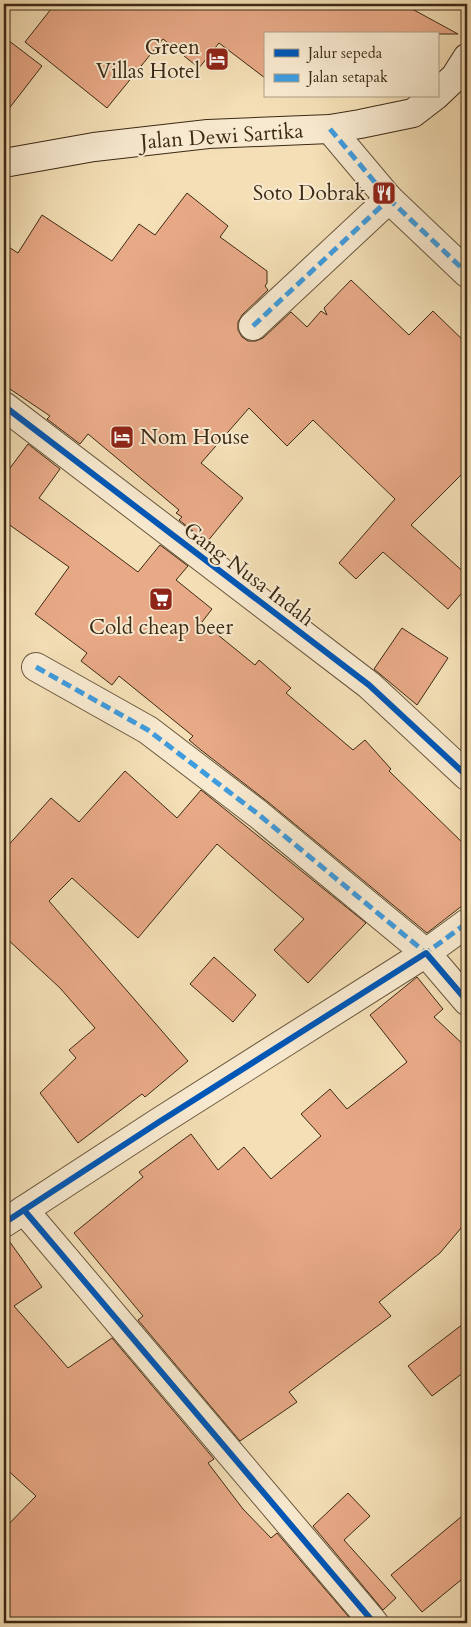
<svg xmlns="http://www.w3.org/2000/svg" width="471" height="1627" viewBox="0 0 471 1627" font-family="Cardo,serif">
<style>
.building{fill:#e8a987;stroke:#3c2a15}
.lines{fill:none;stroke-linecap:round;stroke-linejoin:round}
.street-casing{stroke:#6a573d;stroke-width:30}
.secondary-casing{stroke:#3c2a15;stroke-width:30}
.street{stroke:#f8ead0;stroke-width:28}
.secondary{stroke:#f8ead0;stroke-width:28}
.quiet{stroke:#3f9cdf;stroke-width:5;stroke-dasharray:10 5;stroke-linecap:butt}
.cycleway-casing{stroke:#f8ead0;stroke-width:9}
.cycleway{stroke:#0057b8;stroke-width:6}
.labels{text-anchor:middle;stroke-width:4;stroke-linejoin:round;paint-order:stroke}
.poi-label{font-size:21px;fill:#3c2a15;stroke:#f8ead0;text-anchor:end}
.street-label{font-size:21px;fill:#3c2a15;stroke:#f8ead0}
</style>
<rect width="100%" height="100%" fill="#f4dfb6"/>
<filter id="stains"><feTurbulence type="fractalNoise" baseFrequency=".004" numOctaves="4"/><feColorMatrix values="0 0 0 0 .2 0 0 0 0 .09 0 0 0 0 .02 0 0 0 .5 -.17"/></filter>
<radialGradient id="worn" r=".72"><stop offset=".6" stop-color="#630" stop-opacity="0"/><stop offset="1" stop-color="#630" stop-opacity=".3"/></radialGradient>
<g class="building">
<polygon points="55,4 403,4 458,34 265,34 265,78 219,43 199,68 163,39 107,108 25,42"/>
<polygon points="4,37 42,66 4,115"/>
<polygon points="187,193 228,226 220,237 267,271 267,283 265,286 268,290 242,315 238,322 238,330 242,337 248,341 256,341 263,338 291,312 307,327 321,311 327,315 324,308 351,280 409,335 433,311 467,344 467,469 411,525 467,575 467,587 448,609 383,552 356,579 339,563 395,499 313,420 287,446 249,408 201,463 243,498 207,542 179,520 182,517 176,513 179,510 88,434 80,444 47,419 50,416 4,385 4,244 18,253 42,215 112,261 139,224 155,235"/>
<polygon points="28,444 60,469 39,498 138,572 160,545 188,566 176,580 212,609 202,622 255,665 259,660 291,688 286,693 353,750 365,740 391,769 389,771 467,847 467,902 427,933 268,802 201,750 189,740 193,736 119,676 112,685 81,661 87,653 35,614 69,567 4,521 4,476"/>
<polygon points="402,628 448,658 417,705 374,669"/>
<polygon points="125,771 177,818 201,790 366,923 308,983 274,950 304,919 217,844 138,938 72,878 49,901 188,1061 145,1097 142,1094 78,1143 40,1093 76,1058 69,1050 95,1028 60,988 4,936 4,850 51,798 79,822"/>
<polygon points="214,957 256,995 233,1022 190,984"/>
<polygon points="417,977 443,1009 434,1017 467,1048 467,1221 440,1253 379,1302 391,1316 289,1392 297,1402 240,1441 138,1320 143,1316 74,1233 143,1177 139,1172 191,1134 218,1170 244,1147 271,1179 321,1136 301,1114 330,1089 347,1109 407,1062 370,1015"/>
<polygon points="4,1238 7,1238 42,1287 14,1306 68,1368 112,1338 214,1459 208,1463 243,1509 271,1538 277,1533 354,1623 4,1623 4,1529 36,1496 4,1467"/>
<polygon points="467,1321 467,1370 432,1396 408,1366"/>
<polygon points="348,1493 370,1516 344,1540 396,1598 383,1610 313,1526"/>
<polygon points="467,1512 467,1575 422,1612 391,1575"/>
</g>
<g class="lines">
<g class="street-casing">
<g id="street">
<polyline points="330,129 389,199 467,273"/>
<polyline points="253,326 389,199"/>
<polyline points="4,406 369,685 467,776"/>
<polyline points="36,667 148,730 258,814 426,953 467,923"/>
<polyline points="24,1210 374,1623"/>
<polyline points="4,1223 159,1122 426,953 467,1001"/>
</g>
</g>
<g class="secondary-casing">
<g id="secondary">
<polyline points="437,94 455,77 467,58"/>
<polyline points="4,163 94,147 208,134 330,129 360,124 413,113 435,96"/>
</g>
</g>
<use href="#street" class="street"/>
<use href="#secondary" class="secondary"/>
<g class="quiet">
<polyline points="330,129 389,199 467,273"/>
<polyline points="253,326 389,199"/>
<polyline points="36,667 148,730 258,814 426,953 467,923"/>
</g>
<g class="cycleway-casing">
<g id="cycleway">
<polyline points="4,406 369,685 467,776"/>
<polyline points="24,1210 374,1623"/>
<polyline points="4,1223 159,1122 426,953 467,1001"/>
</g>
</g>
<use href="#cycleway" class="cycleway"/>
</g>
<defs>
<g id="hotel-square" transform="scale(1.25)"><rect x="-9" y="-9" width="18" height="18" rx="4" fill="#8f2418" stroke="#f8ead0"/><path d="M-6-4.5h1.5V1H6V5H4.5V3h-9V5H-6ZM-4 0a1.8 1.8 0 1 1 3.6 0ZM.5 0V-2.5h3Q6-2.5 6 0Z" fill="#fff"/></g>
<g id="restaurant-square" transform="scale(1.25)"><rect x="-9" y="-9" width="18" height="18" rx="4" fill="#8f2418" stroke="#f8ead0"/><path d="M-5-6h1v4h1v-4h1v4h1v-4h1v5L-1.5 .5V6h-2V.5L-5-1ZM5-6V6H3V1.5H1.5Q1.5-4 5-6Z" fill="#fff"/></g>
<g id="supermarket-square" transform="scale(1.25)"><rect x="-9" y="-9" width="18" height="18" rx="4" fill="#8f2418" stroke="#f8ead0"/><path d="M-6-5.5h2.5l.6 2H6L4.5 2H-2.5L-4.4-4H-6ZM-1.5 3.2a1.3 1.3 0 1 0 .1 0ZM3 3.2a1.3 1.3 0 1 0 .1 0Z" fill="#fff"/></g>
</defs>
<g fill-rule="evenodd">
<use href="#hotel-square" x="217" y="59"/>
<use href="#restaurant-square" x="384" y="193"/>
<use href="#hotel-square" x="122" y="437"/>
<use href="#supermarket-square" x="161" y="599"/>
</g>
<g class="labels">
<g class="poi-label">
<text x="200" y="54">Green<tspan x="200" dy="24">Villas Hotel</tspan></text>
<text x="366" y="200">Soto Dobrak</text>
<text x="140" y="444" text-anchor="start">Nom House</text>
<text x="161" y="634" text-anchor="middle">Cold cheap beer</text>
</g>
<g class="street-label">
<text transform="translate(222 136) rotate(-4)" y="7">Jalan Dewi Sartika</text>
<text transform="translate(249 574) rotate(37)" y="7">Gang Nusa Indah</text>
</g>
</g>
<rect width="471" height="1627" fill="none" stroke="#f4dfb6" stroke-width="20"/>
<rect x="5" y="5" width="461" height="1617" fill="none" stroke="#3c2a15" stroke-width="2.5"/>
<rect x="10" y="10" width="451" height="1607" fill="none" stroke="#3c2a15"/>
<rect x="264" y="32" width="175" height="65" fill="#f8ead0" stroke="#ad9d85"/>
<rect x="274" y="49" width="25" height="8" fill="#0057b8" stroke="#ad9d85"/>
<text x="308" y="58" font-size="15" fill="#3c2a15">Jalur sepeda</text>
<rect x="274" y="74" width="25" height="8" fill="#3f9cdf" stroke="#ad9d85"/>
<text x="308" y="82" font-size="15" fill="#3c2a15">Jalan setapak</text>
<rect width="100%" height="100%" filter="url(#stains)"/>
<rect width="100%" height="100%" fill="url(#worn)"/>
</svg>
